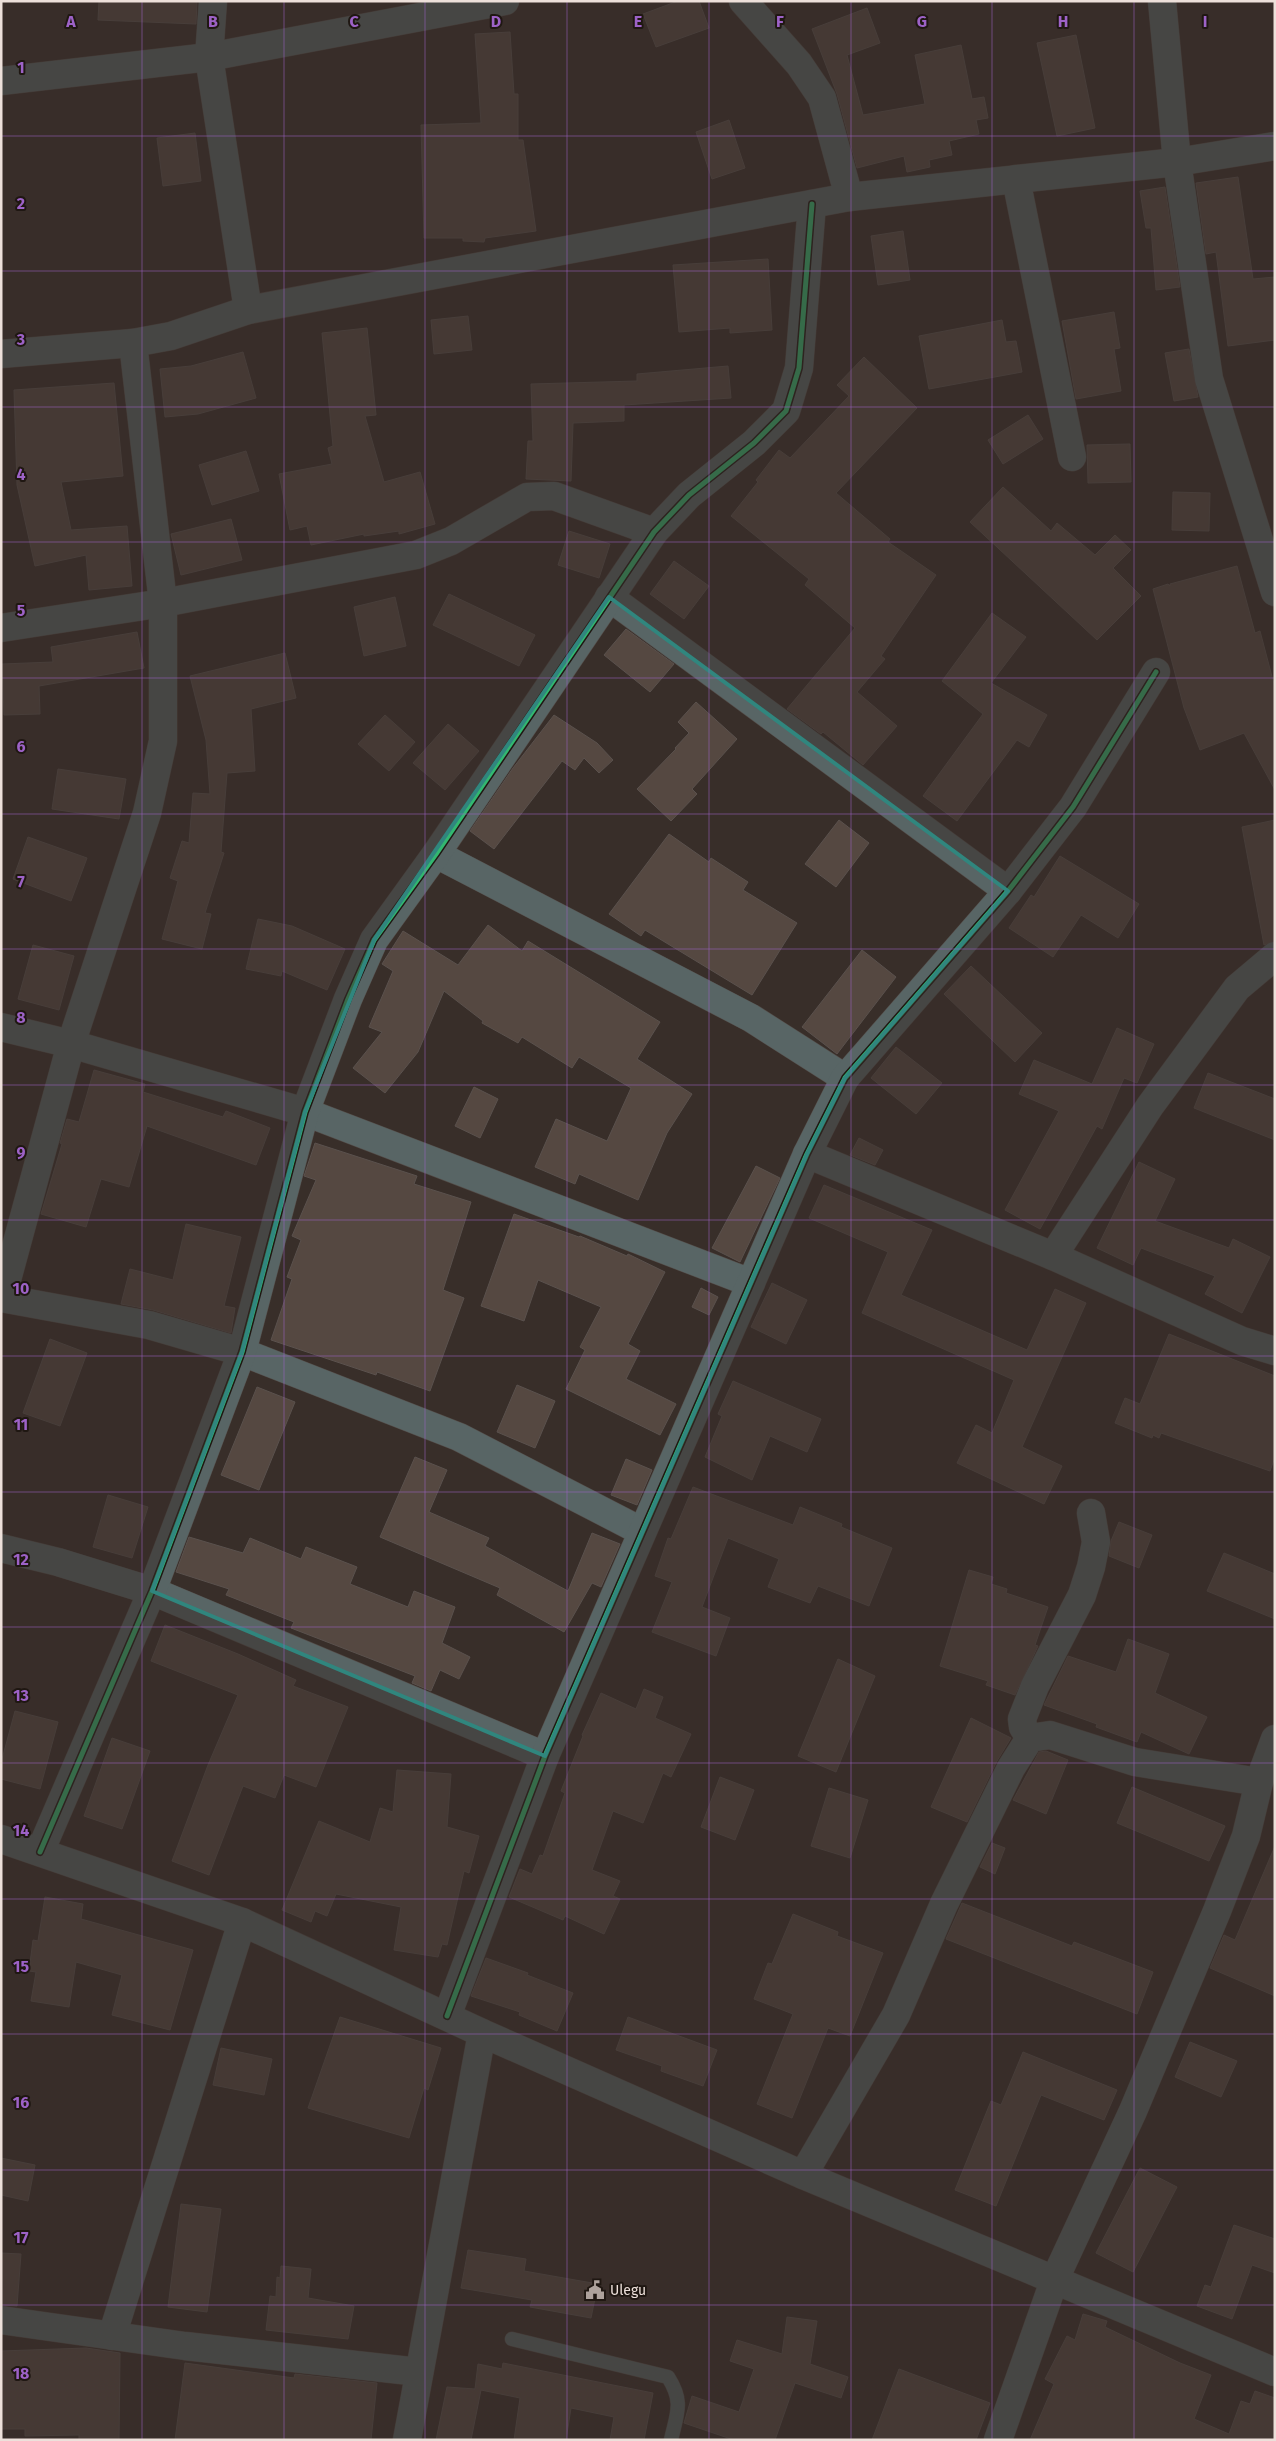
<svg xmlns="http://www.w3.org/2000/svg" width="1276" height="2441" viewBox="0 0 1276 2441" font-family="'Fira Sans',sans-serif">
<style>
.building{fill:#554841;stroke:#5a514d}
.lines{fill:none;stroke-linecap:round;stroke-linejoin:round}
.lane-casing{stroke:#534b47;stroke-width:15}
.street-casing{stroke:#534b47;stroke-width:29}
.lane{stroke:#586565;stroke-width:14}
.street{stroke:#586565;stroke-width:28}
.cycleway-casing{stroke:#1f1712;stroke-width:8}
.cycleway{stroke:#33b770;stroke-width:5}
.marked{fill:none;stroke:#30867e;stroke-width:4;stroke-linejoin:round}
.grid{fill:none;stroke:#9d62c7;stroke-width:1;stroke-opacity:0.55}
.labels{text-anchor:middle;stroke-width:4;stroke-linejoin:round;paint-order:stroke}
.poi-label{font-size:14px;fill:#ede0da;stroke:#1f1712;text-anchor:start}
.grid-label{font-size:16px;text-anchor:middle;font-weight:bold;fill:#9d62c7;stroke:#1f1712;stroke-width:4;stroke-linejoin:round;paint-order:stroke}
</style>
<rect width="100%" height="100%" fill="#382e29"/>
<g class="building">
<polygon points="99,1 197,1 196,24 98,20"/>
<polygon points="678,1 699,1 709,28 656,47 643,14"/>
<polygon points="867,8 880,43 847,55 863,115 925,104 915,55 961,45 972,99 984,97 988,118 976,120 979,134 949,141 952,155 929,160 930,167 907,172 904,156 857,168 837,94 812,29"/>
<polygon points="510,32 514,94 518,94 518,140 523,140 536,231 485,238 484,242 463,241 463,238 424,238 421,125 481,123 475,34"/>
<polygon points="1076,35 1095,128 1057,136 1037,43"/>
<polygon points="729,120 745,168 712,179 696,132"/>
<polygon points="195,133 201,181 163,186 157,138"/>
<polygon points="1238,177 1253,279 1275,277 1275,340 1228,346 1216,252 1206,254 1196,183"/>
<polygon points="1165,187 1180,287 1156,290 1151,228 1146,228 1140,191"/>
<polygon points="903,231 910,280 878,285 871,236"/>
<polygon points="768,259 772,330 730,333 730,328 679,332 673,265"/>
<polygon points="1114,312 1120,348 1114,349 1121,391 1076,399 1062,321"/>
<polygon points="468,316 472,350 434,354 431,320"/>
<polygon points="1002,320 1006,342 1016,341 1022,372 929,389 919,336"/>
<polygon points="367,328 376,415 365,416 384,482 420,472 435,524 399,534 399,531 364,536 364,534 311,545 307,526 290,530 279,474 332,464 328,448 333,446 322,333"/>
<polygon points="1189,349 1198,397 1174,401 1165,353"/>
<polygon points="243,352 256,398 198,414 165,417 160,369 191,366"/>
<polygon points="864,357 917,408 836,493 890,539 888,542 936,575 881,656 885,659 857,692 897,726 863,765 823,732 821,734 787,709 855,628 805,585 809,579 731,516 758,482 756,480 779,450 790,458 849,396 837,385"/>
<polygon points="728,366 731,398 624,405 624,421 573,423 571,481 526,479 528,441 533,441 531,384 637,381 637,374"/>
<polygon points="114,383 123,476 61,482 71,530 127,526 132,586 89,590 86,555 35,566 17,485 14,390"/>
<polygon points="1028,415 1043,439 1003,464 988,440"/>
<polygon points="1130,444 1131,482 1088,483 1087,445"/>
<polygon points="246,451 259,491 212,505 199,465"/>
<polygon points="1003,487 1051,531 1057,523 1095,555 1115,535 1131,550 1113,568 1141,596 1097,640 970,522"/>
<polygon points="1173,492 1210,493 1209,531 1172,530"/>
<polygon points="231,519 242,560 181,575 171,534"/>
<polygon points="569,531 610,544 599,578 558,565"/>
<polygon points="674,561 709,586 684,619 650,594"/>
<polygon points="1237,566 1255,633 1260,631 1275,688 1275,790 1244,733 1200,750 1184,708 1153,589 1168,584 1170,586 1170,584"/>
<polygon points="449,594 535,635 519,666 433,625"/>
<polygon points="395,597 406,646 364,656 354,607"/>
<polygon points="992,613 1026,637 991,683 1047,715 1029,747 1017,740 957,821 923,796 983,714 942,681"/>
<polygon points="626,629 674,664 650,692 604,655"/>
<polygon points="137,632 144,668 39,686 40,714 4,715 2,664 53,662 51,647"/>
<polygon points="285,653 296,698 251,709 255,771 227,773 221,852 224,853 205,913 211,914 202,949 162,939 178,881 170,878 182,841 189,843 193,793 210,794 206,740 190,676"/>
<polygon points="696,702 737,739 692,789 697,794 671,821 637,789 676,749 675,748 689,733 678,722"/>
<polygon points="385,715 415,742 389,771 358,744"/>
<polygon points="554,715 597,743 613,760 599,773 584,758 575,770 562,761 494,849 470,831 513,768"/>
<polygon points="448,724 479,751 445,790 413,763"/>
<polygon points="58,769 126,779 119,819 52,809"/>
<polygon points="839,820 869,843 836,887 805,864"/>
<polygon points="1275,820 1275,941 1264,945 1242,827"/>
<polygon points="669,834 709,862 711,858 748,882 743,890 797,923 752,995 645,930 641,936 609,914"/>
<polygon points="28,837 87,858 71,901 13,879"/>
<polygon points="1060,856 1139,904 1118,938 1081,915 1053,957 1009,928 1031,895 1034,897"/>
<polygon points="258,919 292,926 345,949 327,990 282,971 281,976 246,969"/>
<polygon points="488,925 522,951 528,941 660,1022 637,1059 692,1094 667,1133 638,1200 579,1174 575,1184 535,1167 556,1119 607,1141 631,1088 579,1057 572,1068 522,1037 518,1043 482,1023 483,1021 444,991 418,1052 385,1093 353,1068 382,1032 369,1027 393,971 382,964 403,931 458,965"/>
<polygon points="33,945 74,956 59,1010 18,999"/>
<polygon points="862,950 896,977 837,1054 802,1027"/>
<polygon points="971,966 1042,1033 1015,1062 944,994"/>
<polygon points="1117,1028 1154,1044 1137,1083 1124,1078 1102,1129 1097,1126 1040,1229 1005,1210 1059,1111 1019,1094 1034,1060 1092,1084"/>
<polygon points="896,1047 942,1083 916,1114 871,1078"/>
<polygon points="94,1070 145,1084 143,1092 223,1117 226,1111 270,1128 256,1165 147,1126 129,1187 101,1179 86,1227 41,1214 62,1144 60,1143 67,1119 79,1122"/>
<polygon points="1208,1073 1275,1099 1275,1140 1194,1108"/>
<polygon points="474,1087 498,1099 480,1138 455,1126"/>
<polygon points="859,1138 883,1150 875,1165 850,1155"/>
<polygon points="315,1143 417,1176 414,1184 471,1202 443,1290 464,1298 430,1391 377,1372 376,1375 271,1340 292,1279 287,1277 301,1240 292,1236 316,1180 304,1176"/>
<polygon points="1139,1162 1175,1179 1155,1221 1229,1248 1233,1239 1270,1257 1242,1313 1205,1294 1215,1276 1141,1248 1133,1265 1097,1248"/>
<polygon points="756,1166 780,1178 740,1262 712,1248"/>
<polygon points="824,1185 932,1230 901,1295 1027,1350 1055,1289 1086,1303 1022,1447 1062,1466 1044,1504 957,1463 976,1425 992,1433 1014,1380 862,1313 888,1252 809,1218"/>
<polygon points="514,1214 579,1237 580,1236 627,1256 628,1254 665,1272 628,1344 640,1351 626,1379 676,1404 660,1435 566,1389 585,1350 580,1347 601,1307 538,1280 524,1321 481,1306"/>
<polygon points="186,1224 241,1237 224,1306 235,1308 231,1333 153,1310 121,1304 130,1269 173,1280"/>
<polygon points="772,1283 807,1300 786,1344 751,1327"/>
<polygon points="701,1288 718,1297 709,1315 692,1307"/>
<polygon points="1169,1334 1275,1376 1275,1457 1270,1471 1161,1433 1159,1438 1153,1435 1152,1438 1115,1423 1125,1398 1140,1404"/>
<polygon points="50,1339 87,1353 60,1426 23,1413"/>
<polygon points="733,1381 821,1419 807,1452 770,1436 752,1480 705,1457 722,1416 718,1414"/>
<polygon points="517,1385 555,1401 535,1448 497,1432"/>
<polygon points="257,1387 295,1402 259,1490 221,1475"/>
<polygon points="415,1457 447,1470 429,1512 489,1538 485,1546 568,1591 592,1533 620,1544 601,1587 592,1583 564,1632 497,1595 500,1588 380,1537"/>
<polygon points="626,1459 652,1470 637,1505 611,1495"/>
<polygon points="693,1487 793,1525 800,1507 842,1524 841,1527 892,1548 869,1606 818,1586 810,1603 768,1587 779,1559 728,1538 702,1607 730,1618 716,1656 652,1632 672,1582 655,1576 668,1538 671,1539"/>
<polygon points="108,1495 148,1507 132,1558 93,1547"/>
<polygon points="1119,1522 1152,1535 1139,1568 1109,1556 1111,1541"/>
<polygon points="189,1537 243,1553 250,1538 301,1559 306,1547 357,1567 350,1584 408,1607 414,1591 455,1607 442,1643 470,1657 459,1679 440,1670 431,1691 412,1683 415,1676 291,1628 294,1622 226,1595 229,1589 176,1572"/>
<polygon points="1224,1553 1275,1574 1275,1619 1207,1591"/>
<polygon points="969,1570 993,1577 991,1584 1007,1589 1006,1593 1048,1607 1035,1645 1038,1646 1015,1695 986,1685 988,1681 940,1666"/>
<polygon points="165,1625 238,1654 296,1680 293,1686 348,1707 316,1787 284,1775 275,1798 243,1786 209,1875 172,1861 208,1765 238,1695 151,1661"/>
<polygon points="1128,1639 1169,1654 1155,1693 1207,1717 1189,1754 1141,1732 1137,1742 1096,1727 1097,1724 1044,1705 1068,1656 1116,1672"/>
<polygon points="838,1659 875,1676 836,1772 798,1756"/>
<polygon points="644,1689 663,1697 655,1718 691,1734 671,1777 663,1773 643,1823 613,1811 592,1870 620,1881 613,1896 620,1899 604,1934 565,1916 563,1920 509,1897 520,1869 532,1874 540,1855 543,1856 565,1793 561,1791 583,1736 582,1735 601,1693 636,1709"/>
<polygon points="15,1711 58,1722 40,1789 1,1779 1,1763"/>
<polygon points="971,1718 1011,1738 997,1761 967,1822 931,1807"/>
<polygon points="112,1738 150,1751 122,1829 84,1816"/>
<polygon points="1046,1751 1068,1760 1046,1814 1013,1800 1039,1752"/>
<polygon points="397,1770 451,1774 447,1827 479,1836 469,1873 464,1871 447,1945 442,1944 438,1957 394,1950 401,1907 336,1894 327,1916 315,1911 311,1922 282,1910 319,1821 370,1842 380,1808 393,1812"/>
<polygon points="720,1777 754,1790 735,1840 701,1827"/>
<polygon points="1132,1787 1225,1826 1209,1861 1117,1823"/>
<polygon points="829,1788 868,1800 850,1858 811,1846"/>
<polygon points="992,1843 1005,1848 995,1874 980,1867"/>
<polygon points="1275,1846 1275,1996 1210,1968 1224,1935 1235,1940"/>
<polygon points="45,1897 83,1904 81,1919 193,1950 170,2030 112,2015 122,1975 76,1962 69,2007 31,2001 36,1972 29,1971 33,1940 38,1941"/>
<polygon points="962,1903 1072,1946 1074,1942 1153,1972 1137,2014 946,1939"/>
<polygon points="793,1914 838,1932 837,1936 883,1953 850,2036 828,2028 792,2118 757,2104 793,2014 754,1999 768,1963 772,1964"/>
<polygon points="486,1958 528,1973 527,1975 573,1993 557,2031 519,2015 520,2012 471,1996"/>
<polygon points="340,2017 441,2048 428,2090 424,2088 409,2138 308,2108"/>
<polygon points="628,2017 717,2050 703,2086 661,2071 662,2066 616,2050"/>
<polygon points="1190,2042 1237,2061 1221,2097 1175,2077"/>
<polygon points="221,2048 272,2059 264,2095 213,2085"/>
<polygon points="1023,2052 1117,2090 1104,2120 1041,2095 996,2206 955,2190 991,2101 1001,2105"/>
<polygon points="1,2158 35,2165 28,2201 1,2195"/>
<polygon points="1140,2168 1177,2187 1133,2272 1096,2253"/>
<polygon points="181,2204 221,2209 207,2312 168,2307"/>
<polygon points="1234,2225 1275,2239 1275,2273 1252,2265 1232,2319 1197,2306 1205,2285 1211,2287"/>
<polygon points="468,2250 526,2259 524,2271 598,2284 591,2318 530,2307 532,2300 461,2288"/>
<polygon points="1,2253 21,2254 17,2306 1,2305"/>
<polygon points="281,2266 311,2269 308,2298 354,2306 348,2339 266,2330 270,2296 276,2297 277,2277 280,2278"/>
<polygon points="1083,2314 1107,2321 1105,2327 1180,2363 1211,2375 1194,2419 1229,2434 1241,2401 1250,2404 1255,2391 1275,2398 1275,2440 1030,2440 1054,2384 1045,2379 1067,2336 1075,2340"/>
<polygon points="787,2317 817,2321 810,2364 848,2377 841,2398 795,2383 775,2440 734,2440 684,2423 692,2396 739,2412 754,2369 730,2361 737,2340 782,2354"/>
<polygon points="86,2348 120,2353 119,2440 79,2440 79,2435 25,2436 25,2429 1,2429 1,2351"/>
<polygon points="185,2363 294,2378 295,2374 377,2383 371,2440 175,2440"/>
<polygon points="503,2363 653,2393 644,2440 610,2440 614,2417 571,2408 566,2440 514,2440 520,2398 481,2390 471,2440 436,2440 447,2387 475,2389 478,2364 502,2369"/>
<polygon points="899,2369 990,2403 976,2440 872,2440"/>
</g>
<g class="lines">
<g class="lane-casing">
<path id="lane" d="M 512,2339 L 668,2377 C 684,2402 677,2413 671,2440"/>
</g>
<g class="street-casing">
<g id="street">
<polyline points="213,1 209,57 248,310"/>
<polyline points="743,1 799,64 822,98 849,197"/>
<polyline points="1162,1 1177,162 1209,379 1275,592"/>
<polyline points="1,81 209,57 505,1"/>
<polyline points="1016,179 1072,457"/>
<polyline points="1,354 133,343 171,336 248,310 849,197 1177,162 1275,146"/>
<polyline points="609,597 1008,891"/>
<polyline points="1,628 163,603 416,555 451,541 527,497 554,496 654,532"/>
<polyline points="436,854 751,1018 845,1078"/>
<polyline points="1,1027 71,1044 305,1112 751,1283"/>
<polyline points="807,1154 1053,1256 1242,1341 1275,1351"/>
<polyline points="1053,1256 1150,1106 1237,988 1275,956"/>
<polyline points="1,1298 149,1325 242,1352 459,1437 641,1531"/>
<polyline points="2,1298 71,1044 147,813 163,741 163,603 133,343"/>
<polyline points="1,1548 58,1562 152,1591 545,1756"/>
<polyline points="1030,1738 1023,1727 1022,1719 1035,1686 1082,1595 1091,1567 1096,1542 1091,1513"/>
<polyline points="1,1839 242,1922 482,2033 407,2440"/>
<polyline points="40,1852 152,1591 242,1352 305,1112 348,999 374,940 436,854 654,532 689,495 754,443 786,411 799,368 812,204"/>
<polyline points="447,2016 545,1756 807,1154 845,1078 1008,891 1073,807 1156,672"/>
<polyline points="482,2033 803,2175 1275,2372"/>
<polyline points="803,2175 896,2015 944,1904 1011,1768 1030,1738 1050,1735 1135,1762 1259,1782"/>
<polyline points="1,2320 185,2346 419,2372"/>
<polyline points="112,2336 242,1922"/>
<polyline points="998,2440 1054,2281 1133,2111 1217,1911 1246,1836 1259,1782 1275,1739"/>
</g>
</g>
<use href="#lane" class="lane"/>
<use href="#street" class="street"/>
<g class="cycleway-casing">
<g id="cycleway">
<polyline points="40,1852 152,1591 242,1352 305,1112 348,999 374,940 436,854 654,532 689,495 754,443 786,411 799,368 812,204"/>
<polyline points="447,2016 545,1756 807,1154 845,1078 1008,891 1073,807 1156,672"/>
</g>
</g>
<use href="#cycleway" class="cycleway"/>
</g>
<path d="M0 0H1276V2441H0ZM 609,597 L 1008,891 L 845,1078 L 807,1154 L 545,1756 L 152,1591 L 242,1352 L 305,1112 L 374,940 Z" fill="#382e29" fill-opacity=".55" fill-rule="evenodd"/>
<path class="marked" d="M 609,597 L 1008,891 L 845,1078 L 807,1154 L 545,1756 L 152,1591 L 242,1352 L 305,1112 L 374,940 Z"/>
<path class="grid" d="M 142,1 L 142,2440M 284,1 L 284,2440M 425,1 L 425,2440M 567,1 L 567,2440M 709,1 L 709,2440M 851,1 L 851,2440M 992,1 L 992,2440M 1134,1 L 1134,2440M 1,136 L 1275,136M 1,271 L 1275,271M 1,407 L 1275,407M 1,542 L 1275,542M 1,678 L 1275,678M 1,814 L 1275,814M 1,949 L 1275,949M 1,1085 L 1275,1085M 1,1220 L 1275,1220M 1,1356 L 1275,1356M 1,1492 L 1275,1492M 1,1627 L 1275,1627M 1,1763 L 1275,1763M 1,1899 L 1275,1899M 1,2034 L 1275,2034M 1,2170 L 1275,2170M 1,2305 L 1275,2305"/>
<defs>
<g id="civic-bare" transform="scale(1.5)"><path d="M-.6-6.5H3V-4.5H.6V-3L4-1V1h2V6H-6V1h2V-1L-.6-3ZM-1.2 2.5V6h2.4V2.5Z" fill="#aea29c" stroke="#1f1712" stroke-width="2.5" paint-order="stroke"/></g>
</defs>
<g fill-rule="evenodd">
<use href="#civic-bare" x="595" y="2290"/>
</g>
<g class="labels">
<g class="poi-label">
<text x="610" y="2295">Ulegu</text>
</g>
</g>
<g class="grid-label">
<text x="71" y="27">A</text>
<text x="213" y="27">B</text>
<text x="354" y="27">C</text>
<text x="496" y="27">D</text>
<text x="638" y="27">E</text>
<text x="780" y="27">F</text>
<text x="922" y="27">G</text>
<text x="1063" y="27">H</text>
<text x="1205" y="27">I</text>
<text x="21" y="73">1</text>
<text x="21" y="209">2</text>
<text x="21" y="345">3</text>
<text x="21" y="480">4</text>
<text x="21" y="616">5</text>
<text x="21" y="752">6</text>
<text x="21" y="887">7</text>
<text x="21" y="1023">8</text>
<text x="21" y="1158">9</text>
<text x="21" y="1294">10</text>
<text x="21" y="1430">11</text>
<text x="21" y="1565">12</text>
<text x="21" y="1701">13</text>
<text x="21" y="1836">14</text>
<text x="21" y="1972">15</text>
<text x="21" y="2108">16</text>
<text x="21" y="2243">17</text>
<text x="21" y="2379">18</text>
</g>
<rect width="1276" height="2441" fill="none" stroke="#ede0da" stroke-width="5"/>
</svg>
